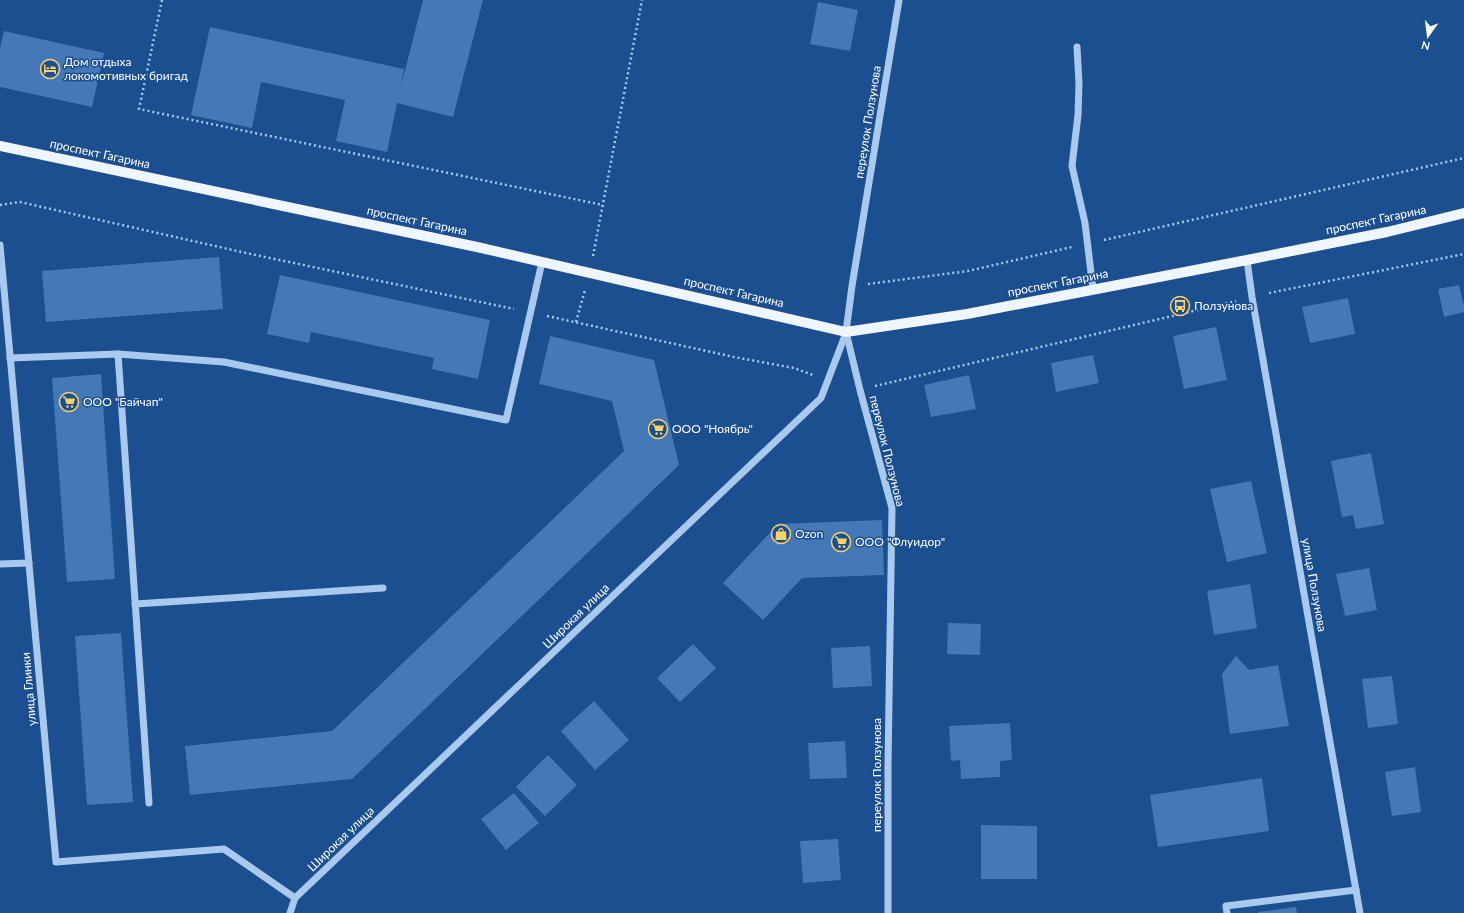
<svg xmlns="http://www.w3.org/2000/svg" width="1464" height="913" viewBox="0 0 1464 913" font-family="Lato,sans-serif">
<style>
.building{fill:#4478b7}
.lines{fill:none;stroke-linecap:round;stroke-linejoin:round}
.path{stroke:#a9c9ee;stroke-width:2.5;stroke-dasharray:2 3;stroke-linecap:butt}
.minor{stroke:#a9c9ee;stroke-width:7}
.major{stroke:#f0f6ff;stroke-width:10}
.labels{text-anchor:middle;stroke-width:3;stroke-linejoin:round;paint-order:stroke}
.poi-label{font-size:12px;fill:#fff;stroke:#1b4f8f;text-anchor:start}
.street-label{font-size:12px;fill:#fff;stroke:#1b4f8f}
</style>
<rect width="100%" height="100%" fill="#1b4f8f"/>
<g class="building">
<polygon points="423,0 483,0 453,117 397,103 387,152 336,141 345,100 261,82 252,128 191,115 210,27 404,69 401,86"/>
<polygon points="818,2 858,10 850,51 810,44"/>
<polygon points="4,31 104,53 92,107 0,87 0,48"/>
<polygon points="219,257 223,309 46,322 42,271"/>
<polygon points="280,275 490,320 478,379 432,369 434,358 311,332 309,343 267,334"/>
<polygon points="1459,285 1464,306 1464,312 1444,317 1438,289"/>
<polygon points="1348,298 1355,334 1310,343 1302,307"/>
<polygon points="1216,327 1227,380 1184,389 1173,336"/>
<polygon points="550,336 654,360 679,465 352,779 190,795 185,746 332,731 624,451 612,401 539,384"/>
<polygon points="1093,355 1099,383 1056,392 1051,363"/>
<polygon points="101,374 115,579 67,582 52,378"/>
<polygon points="969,375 976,409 931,417 924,385"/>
<polygon points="1371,453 1384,524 1356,529 1353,515 1342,517 1331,461"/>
<polygon points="1251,481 1267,553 1227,562 1210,489"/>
<polygon points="882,520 884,575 802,578 763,620 723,583 778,524"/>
<polygon points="1369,568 1377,610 1345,616 1336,574"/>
<polygon points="1250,584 1257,628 1214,635 1207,591"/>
<polygon points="948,623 981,624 980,655 947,654"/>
<polygon points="121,633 133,802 87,805 75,636"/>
<polygon points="693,644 716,668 680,702 657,678"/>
<polygon points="870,646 872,686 833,688 831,648"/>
<polygon points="1236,656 1249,670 1278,665 1289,726 1230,734 1222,674"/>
<polygon points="1392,676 1398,724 1368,728 1362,679"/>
<polygon points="594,701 629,740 595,770 561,731"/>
<polygon points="1010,723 1012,760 1000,761 1000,777 961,779 960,760 951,761 949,726"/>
<polygon points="845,741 847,778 810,779 808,743"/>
<polygon points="548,755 577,785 545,816 516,787"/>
<polygon points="1415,767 1421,812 1392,816 1385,772"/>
<polygon points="1262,778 1269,831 1158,847 1150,795"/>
<polygon points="514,793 539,823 506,850 481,819"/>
<polygon points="981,825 1037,826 1037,879 981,879"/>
<polygon points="838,839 841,880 803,883 800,841"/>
<polygon points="1296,907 1297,913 1258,913 1258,912"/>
</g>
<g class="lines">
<g class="path">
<polyline points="162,0 139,109 603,205"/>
<polyline points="0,205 20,202 246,253 514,309"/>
<polyline points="1104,240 1464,158"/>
<polyline points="593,256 642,0"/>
<polyline points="868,284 968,271 1072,247"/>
<polyline points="1269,293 1464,254"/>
<polyline points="547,316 734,357 794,368 813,375"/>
<polyline points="576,322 585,290"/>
<polyline points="875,386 1236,301"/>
</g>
<g class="minor">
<polyline points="1077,47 1079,83 1078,115 1072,166 1085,223 1093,289"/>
<polyline points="0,245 56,862 224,849 295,898"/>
<polyline points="1247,260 1252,297 1360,913"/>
<polyline points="118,354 224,362 506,420 542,262"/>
<polyline points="10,358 118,354 149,803"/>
<polyline points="0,564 29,563"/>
<polyline points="135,604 383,588"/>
<polyline points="290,913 295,898 821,398 846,333"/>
<polyline points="888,913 888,765 892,508 860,390 846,332 852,286 899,0"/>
<polyline points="1227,913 1226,906 1356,890"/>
</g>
<polyline class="major" points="0,146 477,247 846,332 967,314 1247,260 1387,232 1464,213"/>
</g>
<defs>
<g id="hotel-ring" transform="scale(1)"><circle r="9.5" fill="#1b4f8f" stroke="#ffd166" stroke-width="1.5"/><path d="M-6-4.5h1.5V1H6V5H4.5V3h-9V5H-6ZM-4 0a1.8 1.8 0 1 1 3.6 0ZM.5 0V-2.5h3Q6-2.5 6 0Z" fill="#ffd166"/></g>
<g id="bus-ring" transform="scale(1)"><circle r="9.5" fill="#1b4f8f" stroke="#ffd166" stroke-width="1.5"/><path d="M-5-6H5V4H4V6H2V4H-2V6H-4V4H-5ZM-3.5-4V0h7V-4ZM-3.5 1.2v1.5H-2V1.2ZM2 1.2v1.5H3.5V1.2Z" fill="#ffd166"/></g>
<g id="supermarket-ring" transform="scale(1)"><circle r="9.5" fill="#1b4f8f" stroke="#ffd166" stroke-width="1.5"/><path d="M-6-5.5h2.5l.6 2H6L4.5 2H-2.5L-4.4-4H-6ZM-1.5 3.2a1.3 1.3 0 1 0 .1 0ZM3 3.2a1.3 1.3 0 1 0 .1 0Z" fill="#ffd166"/></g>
<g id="shop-ring" transform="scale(1)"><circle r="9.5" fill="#1b4f8f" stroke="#ffd166" stroke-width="1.5"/><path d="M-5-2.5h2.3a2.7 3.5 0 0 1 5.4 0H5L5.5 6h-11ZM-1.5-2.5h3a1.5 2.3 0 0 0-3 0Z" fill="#ffd166"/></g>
</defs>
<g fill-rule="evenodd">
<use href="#hotel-ring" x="50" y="69"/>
<use href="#bus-ring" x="1180" y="306"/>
<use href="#supermarket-ring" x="69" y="402"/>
<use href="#supermarket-ring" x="658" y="429"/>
<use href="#shop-ring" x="781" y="534"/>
<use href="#supermarket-ring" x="841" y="542"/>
</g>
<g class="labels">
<g class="poi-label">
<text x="64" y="66">Дом отдыха<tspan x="64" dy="14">локомотивных бригад</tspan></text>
<text x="1194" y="310">Ползунова</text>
<text x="83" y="406">ООО "Байчап"</text>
<text x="672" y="433">ООО "Ноябрь"</text>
<text x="795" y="538">Ozon</text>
<text x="855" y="546">ООО "Флуидор"</text>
</g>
<g class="street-label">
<text transform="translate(868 122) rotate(-81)" y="4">переулок Ползунова</text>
<text transform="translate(100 154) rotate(12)" y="4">проспект Гагарина</text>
<text transform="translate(1376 220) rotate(-12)" y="4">проспект Гагарина</text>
<text transform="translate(417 221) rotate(12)" y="4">проспект Гагарина</text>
<text transform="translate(1058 283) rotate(-11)" y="4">проспект Гагарина</text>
<text transform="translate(734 292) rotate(13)" y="4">проспект Гагарина</text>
<text transform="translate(887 451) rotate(76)" y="4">переулок Ползунова</text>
<text transform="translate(1314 585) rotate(80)" y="4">улица Ползунова</text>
<text transform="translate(576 616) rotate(-44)" y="4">Широкая улица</text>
<text transform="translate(29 689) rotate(-95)" y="4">улица Глинки</text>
<text transform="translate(877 775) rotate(-90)" y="4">переулок Ползунова</text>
<text transform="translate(341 839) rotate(-44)" y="4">Широкая улица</text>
</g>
</g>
<g transform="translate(1428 36) rotate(194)" stroke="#1b4f8f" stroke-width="3" paint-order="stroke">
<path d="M0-3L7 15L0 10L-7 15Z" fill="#ffffff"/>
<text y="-6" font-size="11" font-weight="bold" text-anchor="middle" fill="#ffffff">N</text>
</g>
</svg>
